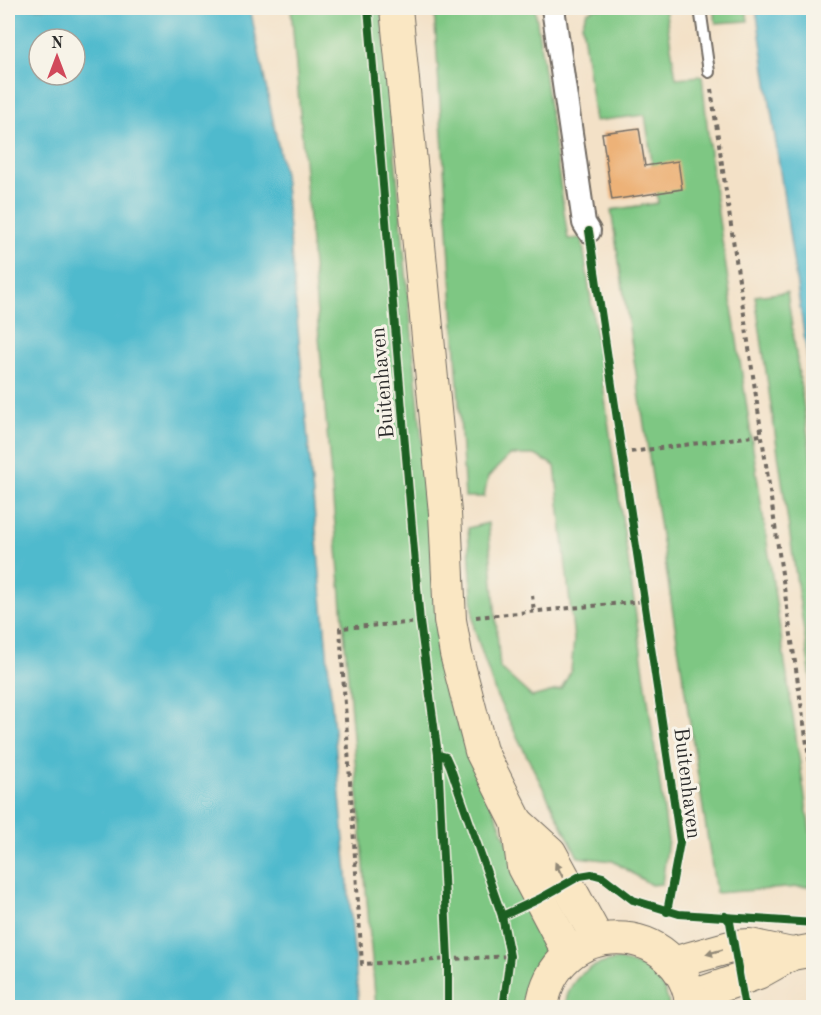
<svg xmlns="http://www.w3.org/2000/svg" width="821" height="1015" viewBox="0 0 821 1015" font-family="'Old Standard TT',serif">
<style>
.green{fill:#7ec783;stroke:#547957;stroke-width:1.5}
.water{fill:#50bacd;stroke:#3e727c;stroke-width:1.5;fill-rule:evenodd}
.building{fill:#edb278}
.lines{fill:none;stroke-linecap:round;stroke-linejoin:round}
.lane-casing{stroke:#716b62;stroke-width:14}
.street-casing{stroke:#716b62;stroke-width:26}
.secondary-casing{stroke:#716b62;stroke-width:34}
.path{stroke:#716b62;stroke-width:4;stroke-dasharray:4.5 4.5;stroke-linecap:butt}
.lane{stroke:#fff;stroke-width:10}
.street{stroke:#fff;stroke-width:22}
.secondary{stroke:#fae7c3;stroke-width:32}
.cycleway-casing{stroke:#f7f3e8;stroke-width:11}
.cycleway{stroke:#1b5e20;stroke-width:8}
.oneway{fill:#928977}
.labels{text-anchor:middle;stroke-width:6;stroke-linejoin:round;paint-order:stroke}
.street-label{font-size:21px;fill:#2b2b2b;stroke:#f7f3e8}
</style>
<rect width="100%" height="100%" fill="#f7f3e8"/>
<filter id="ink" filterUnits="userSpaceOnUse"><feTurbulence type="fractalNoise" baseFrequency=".0167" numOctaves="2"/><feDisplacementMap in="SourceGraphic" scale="12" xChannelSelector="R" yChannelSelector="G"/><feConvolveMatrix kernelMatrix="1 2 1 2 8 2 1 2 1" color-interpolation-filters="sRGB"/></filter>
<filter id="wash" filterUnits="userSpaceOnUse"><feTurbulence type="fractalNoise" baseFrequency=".008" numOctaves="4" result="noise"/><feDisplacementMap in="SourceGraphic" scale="24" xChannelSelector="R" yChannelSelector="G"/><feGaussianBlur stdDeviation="1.35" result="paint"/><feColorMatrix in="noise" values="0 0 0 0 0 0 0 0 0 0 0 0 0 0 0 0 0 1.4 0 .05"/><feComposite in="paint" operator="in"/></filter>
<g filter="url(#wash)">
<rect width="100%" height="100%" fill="#f3e1c7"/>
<g class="green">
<polygon points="291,8 381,8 446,695 543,928 543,960 535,1007 376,1007"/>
<polygon points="434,8 535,8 568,239 582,238 668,840 662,884 651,885 613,861 578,857 496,695 474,628 468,528 488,523 500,668 532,697 561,689 571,671 574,640 555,466 535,455 510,455 488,477 484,497 465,497"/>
<polygon points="596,8 665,8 676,78 702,76 712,173 813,851 813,886 716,893 611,210 658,203 645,115 595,121 582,24 587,12"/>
<polygon points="713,8 746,8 748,21 716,23"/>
<polygon points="787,292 813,470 813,693 755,296"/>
<path d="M 618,960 C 644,964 666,979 669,1007 L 565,1007 C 568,978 590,963 618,960 Z"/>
</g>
<g class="water">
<path d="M 8,8 L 250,8 L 284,174 L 359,1007 L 8,1007 ZM 39,39 L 75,39 L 75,75 L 39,75 Z"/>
<polygon points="756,8 813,8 813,395"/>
</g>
<g id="blocks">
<polygon class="building" points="639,128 645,166 678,161 682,189 612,200 602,133"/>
</g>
</g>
<g filter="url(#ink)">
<use href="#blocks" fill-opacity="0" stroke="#716b62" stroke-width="1.5"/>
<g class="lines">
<g class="lane-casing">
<polyline id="lane" points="700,8 709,72"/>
</g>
<g class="street-casing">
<polyline id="street" points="553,8 584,223 589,231"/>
</g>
<g class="secondary-casing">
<g id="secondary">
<polyline points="396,8 445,513 450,620 456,654 481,751 517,822 523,867 569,954"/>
<polyline points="517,822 550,852 598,940"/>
<polyline points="673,963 734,946 750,945 792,954"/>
<polyline points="690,997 758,973 792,954 814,950"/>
<path d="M 542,1008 C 553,915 682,915 692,1008"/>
</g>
</g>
<g class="path">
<polyline points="711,89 814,792"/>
<polyline points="622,453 761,435"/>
<polyline points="532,595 534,612"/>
<polyline points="476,617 644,601"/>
<polyline points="421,622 340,628 362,964 510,956"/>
</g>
<use href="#lane" class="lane"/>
<use href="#street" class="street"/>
<use href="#secondary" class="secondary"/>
<g class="cycleway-casing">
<g id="cycleway">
<polyline points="368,8 420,622 438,755 448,960 448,1008"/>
<polyline points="589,231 680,842 667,912"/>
<polyline points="438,755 446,757 450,766 502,916 510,956 503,1008"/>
<polyline points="502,916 539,899 580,876 592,874 603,877 633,900 679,914 814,923"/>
<polyline points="725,916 730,922 745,1008"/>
</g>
</g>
<use href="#cycleway" class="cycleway"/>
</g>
<defs><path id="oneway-solid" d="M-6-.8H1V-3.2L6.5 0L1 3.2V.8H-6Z" transform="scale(1.5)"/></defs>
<g class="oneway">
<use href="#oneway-solid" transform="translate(559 870) rotate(-117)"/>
<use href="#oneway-solid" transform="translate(714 952) rotate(165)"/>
</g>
</g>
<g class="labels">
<g class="street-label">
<text transform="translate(382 383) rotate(-95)" y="7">Buitenhaven</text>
<text transform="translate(688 783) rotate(83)" y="7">Buitenhaven</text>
</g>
</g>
<rect width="821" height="1015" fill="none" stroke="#f7f3e8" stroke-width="30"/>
<g transform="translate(57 57)"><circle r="28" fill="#f7f3e8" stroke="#a5a39c" stroke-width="1.5"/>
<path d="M0-4.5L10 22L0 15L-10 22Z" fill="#d1495b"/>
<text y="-9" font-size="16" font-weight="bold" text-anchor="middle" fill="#2b2b2b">N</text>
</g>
</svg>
